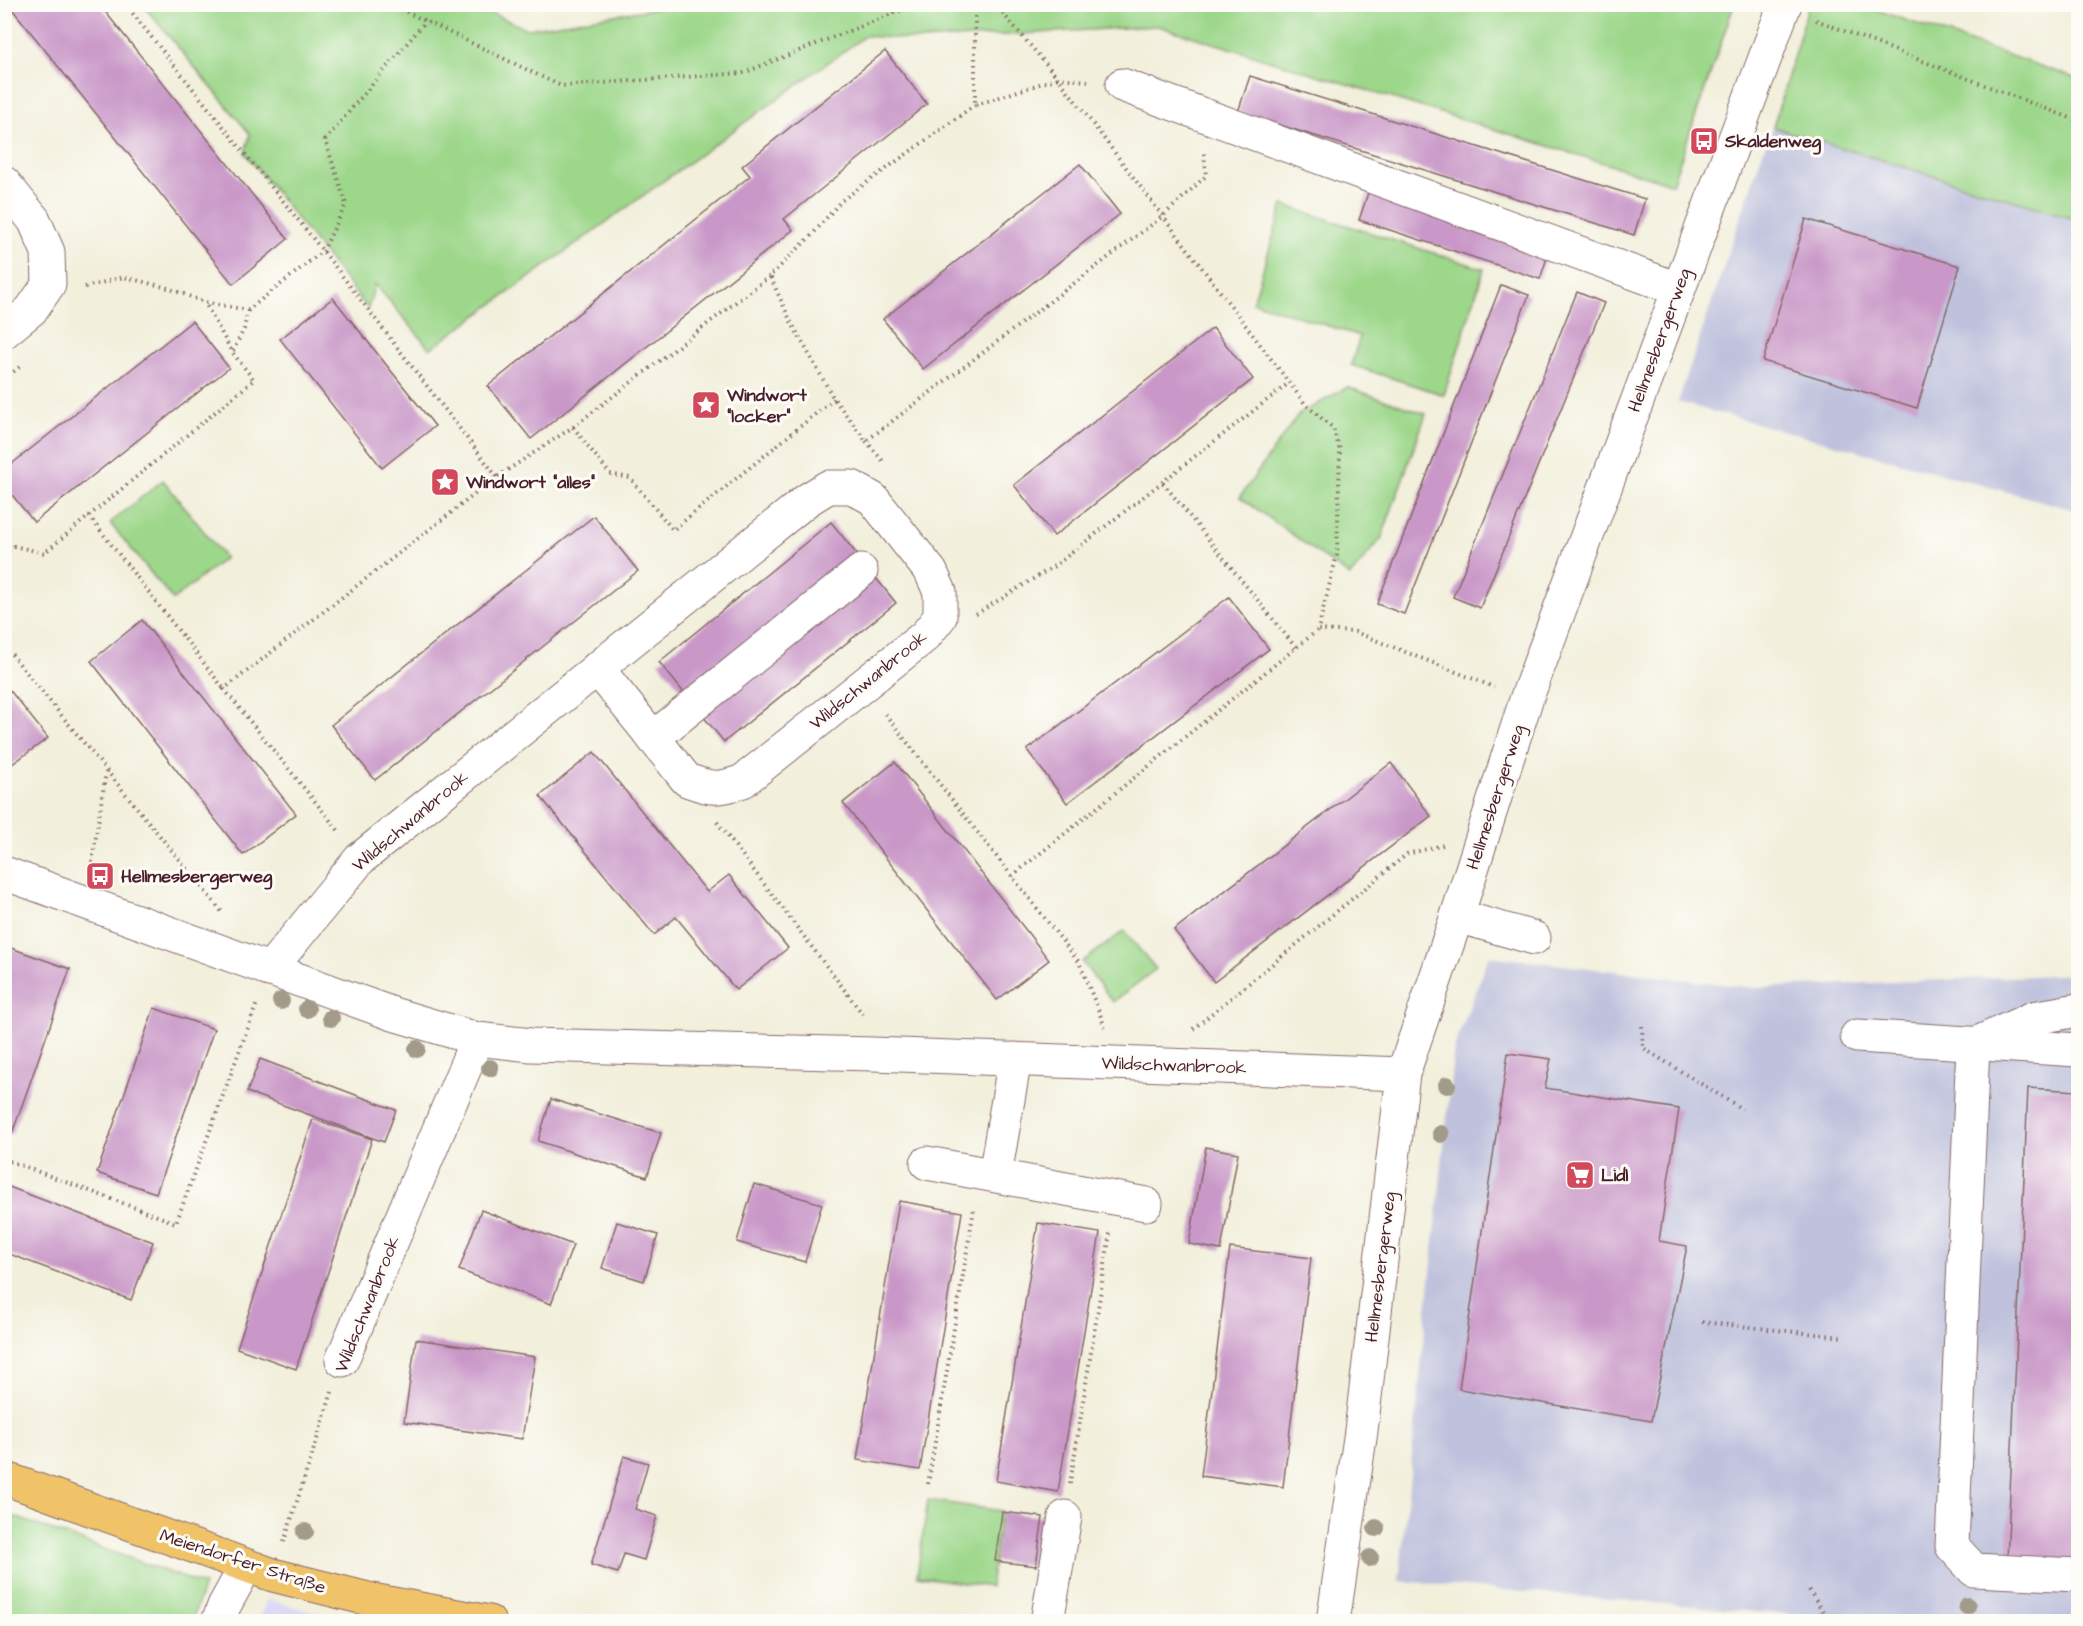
<svg xmlns="http://www.w3.org/2000/svg" width="2083" height="1626" viewBox="0 0 2083 1626" font-family="'Architects Daughter',sans-serif">
<style>
.built{fill:#dad6f7}
.industrial{fill:#c0c2dd}
.green{fill:#9cd78a;stroke:#737b5a;stroke-width:1.5}
.building{fill:#c998c8}
.lines{fill:none;stroke-linecap:round;stroke-linejoin:round}
.minor-casing{stroke:#856869;stroke-width:35}
.major-casing{stroke:#856869;stroke-width:35}
.path{stroke:#856869;stroke-width:4;stroke-dasharray:1.5 4.5;stroke-linecap:butt}
.minor{stroke:#fff;stroke-width:33}
.major{stroke:#f1c369;stroke-width:33}
.tree{fill:#a39b8a}
.labels{text-anchor:middle;stroke-width:6;stroke-linejoin:round;paint-order:stroke}
.poi-label{font-size:18px;font-weight:bold;fill:#4a1f2b;stroke:#fdfcf7;text-anchor:start}
.street-label{font-size:18px;fill:#4a1f2b;stroke:#fdfcf7}
</style>
<rect width="100%" height="100%" fill="#fdfcf7"/>
<filter id="ink" filterUnits="userSpaceOnUse"><feTurbulence type="fractalNoise" baseFrequency=".0167" numOctaves="2"/><feDisplacementMap in="SourceGraphic" scale="12" xChannelSelector="R" yChannelSelector="G"/><feConvolveMatrix kernelMatrix="1 2 1 2 8 2 1 2 1" color-interpolation-filters="sRGB"/></filter>
<filter id="wash" filterUnits="userSpaceOnUse"><feTurbulence type="fractalNoise" baseFrequency=".008" numOctaves="4" result="noise"/><feDisplacementMap in="SourceGraphic" scale="24" xChannelSelector="R" yChannelSelector="G"/><feGaussianBlur stdDeviation="1.35" result="paint"/><feColorMatrix in="noise" values="0 0 0 0 0 0 0 0 0 0 0 0 0 0 0 0 0 1.4 0 .05"/><feComposite in="paint" operator="in"/></filter>
<g filter="url(#wash)">
<rect width="100%" height="100%" fill="#f2efdb"/>
<polygon class="built" points="267,1599 341,1621 259,1621"/>
<g class="industrial">
<polygon points="1773,127 2078,219 2078,511 1678,402 1763,151"/>
<polygon points="1489,956 1755,988 2078,974 2078,1621 1864,1621 1399,1581 1454,1048"/>
</g>
<g class="green">
<polygon points="683,4 1734,4 1734,5 1672,184 1158,26 920,40 865,36 430,349 375,284 368,309 245,153 250,134 143,5 473,5 527,29"/>
<polygon points="1809,4 1862,5 2078,79 2078,220 1773,127"/>
<polygon points="1283,205 1484,269 1444,395 1351,365 1360,336 1253,302"/>
<polygon points="1347,387 1426,414 1381,539 1350,576 1240,497 1298,415"/>
<polygon points="163,480 225,558 173,600 110,523"/>
<polygon points="1124,931 1156,969 1113,1002 1082,962"/>
<polygon points="928,1500 1001,1511 990,1587 917,1576"/>
<polygon points="4,1513 204,1585 192,1621 5,1621"/>
</g>
<g id="blocks">
<g class="building">
<polygon points="8,4 99,4 288,239 233,284"/>
<polygon points="885,51 927,104 784,219 793,230 531,439 488,386 750,176 742,166"/>
<polygon points="1250,76 1645,199 1634,235 1238,112"/>
<polygon points="1080,164 1120,214 923,369 883,319"/>
<polygon points="1369,190 1550,249 1540,279 1359,220"/>
<polygon points="1806,219 1960,266 1917,408 1763,361"/>
<polygon points="1501,285 1529,295 1404,614 1377,604"/>
<polygon points="1577,292 1604,303 1480,608 1453,597"/>
<polygon points="333,298 435,426 382,468 280,339"/>
<polygon points="192,321 229,368 34,522 4,485 4,470"/>
<polygon points="1213,328 1253,379 1054,536 1014,485"/>
<polygon points="594,516 638,571 375,780 331,725"/>
<polygon points="831,522 896,603 724,742 659,662"/>
<polygon points="1229,597 1269,649 1067,803 1027,750"/>
<polygon points="142,620 296,814 243,855 91,661"/>
<polygon points="4,683 48,738 4,770"/>
<polygon points="594,752 707,892 729,875 788,948 736,990 676,917 654,935 540,796"/>
<polygon points="895,762 1049,960 997,1000 843,803"/>
<polygon points="1391,763 1431,816 1214,982 1174,930"/>
<polygon points="11,948 70,969 12,1134 5,1131 5,966"/>
<polygon points="154,1008 214,1029 156,1193 97,1173"/>
<polygon points="1508,1053 1551,1059 1545,1088 1679,1109 1659,1241 1687,1246 1651,1421 1459,1389"/>
<polygon points="260,1059 396,1110 384,1142 247,1092"/>
<polygon points="2028,1088 2078,1091 2078,1564 2007,1561"/>
<polygon points="551,1099 661,1133 647,1177 538,1141"/>
<polygon points="313,1119 372,1139 296,1369 237,1348"/>
<polygon points="1206,1147 1238,1153 1221,1250 1189,1244"/>
<polygon points="754,1184 822,1204 805,1262 737,1242"/>
<polygon points="4,1185 153,1242 131,1300 4,1252"/>
<polygon points="899,1201 962,1212 920,1470 857,1460"/>
<polygon points="481,1210 573,1245 551,1304 459,1270"/>
<polygon points="617,1222 658,1235 644,1281 602,1268"/>
<polygon points="1038,1223 1100,1233 1058,1492 996,1481"/>
<polygon points="1230,1248 1311,1258 1283,1487 1201,1476"/>
<polygon points="416,1339 535,1357 522,1439 404,1422"/>
<polygon points="624,1456 648,1463 635,1509 657,1516 644,1560 624,1554 618,1573 591,1565"/>
<polygon points="1002,1512 1043,1517 1036,1566 995,1561"/>
</g>
</g>
</g>
<g filter="url(#ink)">
<use href="#blocks" fill-opacity="0" stroke="#856869" stroke-width="1.5"/>
<g class="lines">
<g class="minor-casing">
<g id="minor">
<polyline points="1122,85 1678,289"/>
<polyline points="4,183 34,220 48,252 49,284 31,310 4,332"/>
<polyline points="653,738 861,571"/>
<polyline points="4,873 393,1014 477,1039 531,1045 873,1054 1403,1074"/>
<polyline points="1457,916 1534,938"/>
<path d="M 269,970 L 360,859 L 807,500 L 828,487 L 852,487 L 873,499 L 931,572 L 940,592 L 940,617 L 925,636 L 743,781 C 718,790 711,789 687,780 L 597,668"/>
<polyline points="2078,1010 2033,1018 1973,1045 1952,1546 1974,1570 2078,1575"/>
<polyline points="1857,1036 2078,1050"/>
<polyline points="927,1163 1146,1204"/>
<polyline points="995,1175 1015,1059"/>
<polyline points="342,1360 477,1039"/>
<polyline points="218,1622 224,1606 246,1566"/>
<polyline points="1047,1622 1065,1517"/>
<polyline points="1333,1622 1361,1431 1403,1074 1457,916 1526,700 1785,4"/>
</g>
</g>
<g class="major-casing">
<polyline id="major" points="4,1478 273,1575 372,1600 489,1622"/>
</g>
<g class="path">
<polyline points="125,4 323,251 497,477"/>
<polyline points="390,4 561,86 743,73 917,4"/>
<polyline points="975,4 975,105 1058,78 1306,405 1333,428 1340,450 1337,555 1318,630 1355,632 1494,687"/>
<polyline points="995,4 1058,78 1088,81"/>
<polyline points="1816,20 2078,121"/>
<polyline points="975,105 841,201 812,235 770,276 790,320 834,399 866,441 1163,216 1206,176 1204,153"/>
<polyline points="85,287 124,277 168,288 204,302 248,310 323,251 346,204 325,140 426,21"/>
<polyline points="233,351 244,329 248,310"/>
<polyline points="4,379 22,365"/>
<polyline points="573,427 610,474 630,478 673,530 834,399"/>
<polyline points="866,441 883,461"/>
<polyline points="1163,483 1297,649"/>
<polyline points="89,516 224,689"/>
<polyline points="4,554 14,546 44,553 254,380 232,352 205,303"/>
<polyline points="976,614 1056,565 1289,383"/>
<polyline points="4,645 222,912"/>
<polyline points="885,714 1079,962 1105,1027"/>
<polyline points="717,822 865,1017"/>
<polyline points="338,830 224,689 497,477 573,427 770,276"/>
<polyline points="91,868 106,772"/>
<polyline points="1012,876 1318,630"/>
<polyline points="1642,1026 1643,1048 1742,1109"/>
<polyline points="1193,1029 1407,854 1443,845"/>
<polyline points="4,1159 176,1223 257,1003"/>
<polyline points="1702,1322 1843,1337"/>
<polyline points="928,1484 974,1209"/>
<polyline points="1070,1484 1110,1233"/>
<polyline points="284,1542 332,1392"/>
<polyline points="1809,1590 1830,1622"/>
</g>
<use href="#minor" class="minor"/>
<use href="#major" class="major"/>
</g>
<g class="tree">
<circle cx="281" cy="1001" r="9"/>
<circle cx="307" cy="1009" r="9"/>
<circle cx="331" cy="1018" r="9"/>
<circle cx="417" cy="1049" r="9"/>
<circle cx="490" cy="1068" r="9"/>
<circle cx="1447" cy="1085" r="9"/>
<circle cx="1441" cy="1134" r="9"/>
<circle cx="1376" cy="1528" r="9"/>
<circle cx="305" cy="1532" r="9"/>
<circle cx="1370" cy="1558" r="9"/>
<circle cx="1967" cy="1606" r="9"/>
</g>
</g>
<defs>
<g id="bus-square" transform="scale(1.5)"><rect x="-9" y="-9" width="18" height="18" rx="4" fill="#d1495b" stroke="#fdfcf7"/><path d="M-5-6H5V4H4V6H2V4H-2V6H-4V4H-5ZM-3.5-4V0h7V-4ZM-3.5 1.2v1.5H-2V1.2ZM2 1.2v1.5H3.5V1.2Z" fill="#fff"/></g>
<g id="sight-square" transform="scale(1.5)"><rect x="-9" y="-9" width="18" height="18" rx="4" fill="#d1495b" stroke="#fdfcf7"/><path d="M0-6L1.8-2.2L6-1.7L2.9 1.2L3.7 5.4L0 3.3L-3.7 5.4L-2.9 1.2L-6-1.7L-1.8-2.2Z" fill="#fff"/></g>
<g id="supermarket-square" transform="scale(1.5)"><rect x="-9" y="-9" width="18" height="18" rx="4" fill="#d1495b" stroke="#fdfcf7"/><path d="M-6-5.5h2.5l.6 2H6L4.5 2H-2.5L-4.4-4H-6ZM-1.5 3.2a1.3 1.3 0 1 0 .1 0ZM3 3.2a1.3 1.3 0 1 0 .1 0Z" fill="#fff"/></g>
</defs>
<g fill-rule="evenodd">
<use href="#bus-square" x="1704" y="141"/>
<use href="#sight-square" x="706" y="405"/>
<use href="#sight-square" x="445" y="482"/>
<use href="#bus-square" x="100" y="876"/>
<use href="#supermarket-square" x="1580" y="1175"/>
</g>
<g class="labels">
<g class="poi-label">
<text x="1725" y="147">Skaldenweg</text>
<text x="727" y="401">Windwort<tspan x="727" dy="21">"locker"</tspan></text>
<text x="466" y="488">Windwort "alles"</text>
<text x="121" y="882">Hellmesbergerweg</text>
<text x="1601" y="1181">Lidl</text>
</g>
<g class="street-label">
<text transform="translate(1659 340) rotate(-70)" y="6">Hellmesbergerweg</text>
<text transform="translate(868 680) rotate(-39)" y="6">Wildschwanbrook</text>
<text transform="translate(1495 797) rotate(-72)" y="6">Hellmesbergerweg</text>
<text transform="translate(410 821) rotate(-40)" y="6">Wildschwanbrook</text>
<text transform="translate(1174 1065) rotate(2)" y="6">Wildschwanbrook</text>
<text transform="translate(1380 1267) rotate(-83)" y="6">Hellmesbergerweg</text>
<text transform="translate(367 1304) rotate(-68)" y="6">Wildschwanbrook</text>
<text transform="translate(243 1561) rotate(18)" y="6">Meiendorfer Straße</text>
</g>
</g>
<rect width="2083" height="1626" fill="none" stroke="#fdfcf7" stroke-width="24"/>
</svg>
